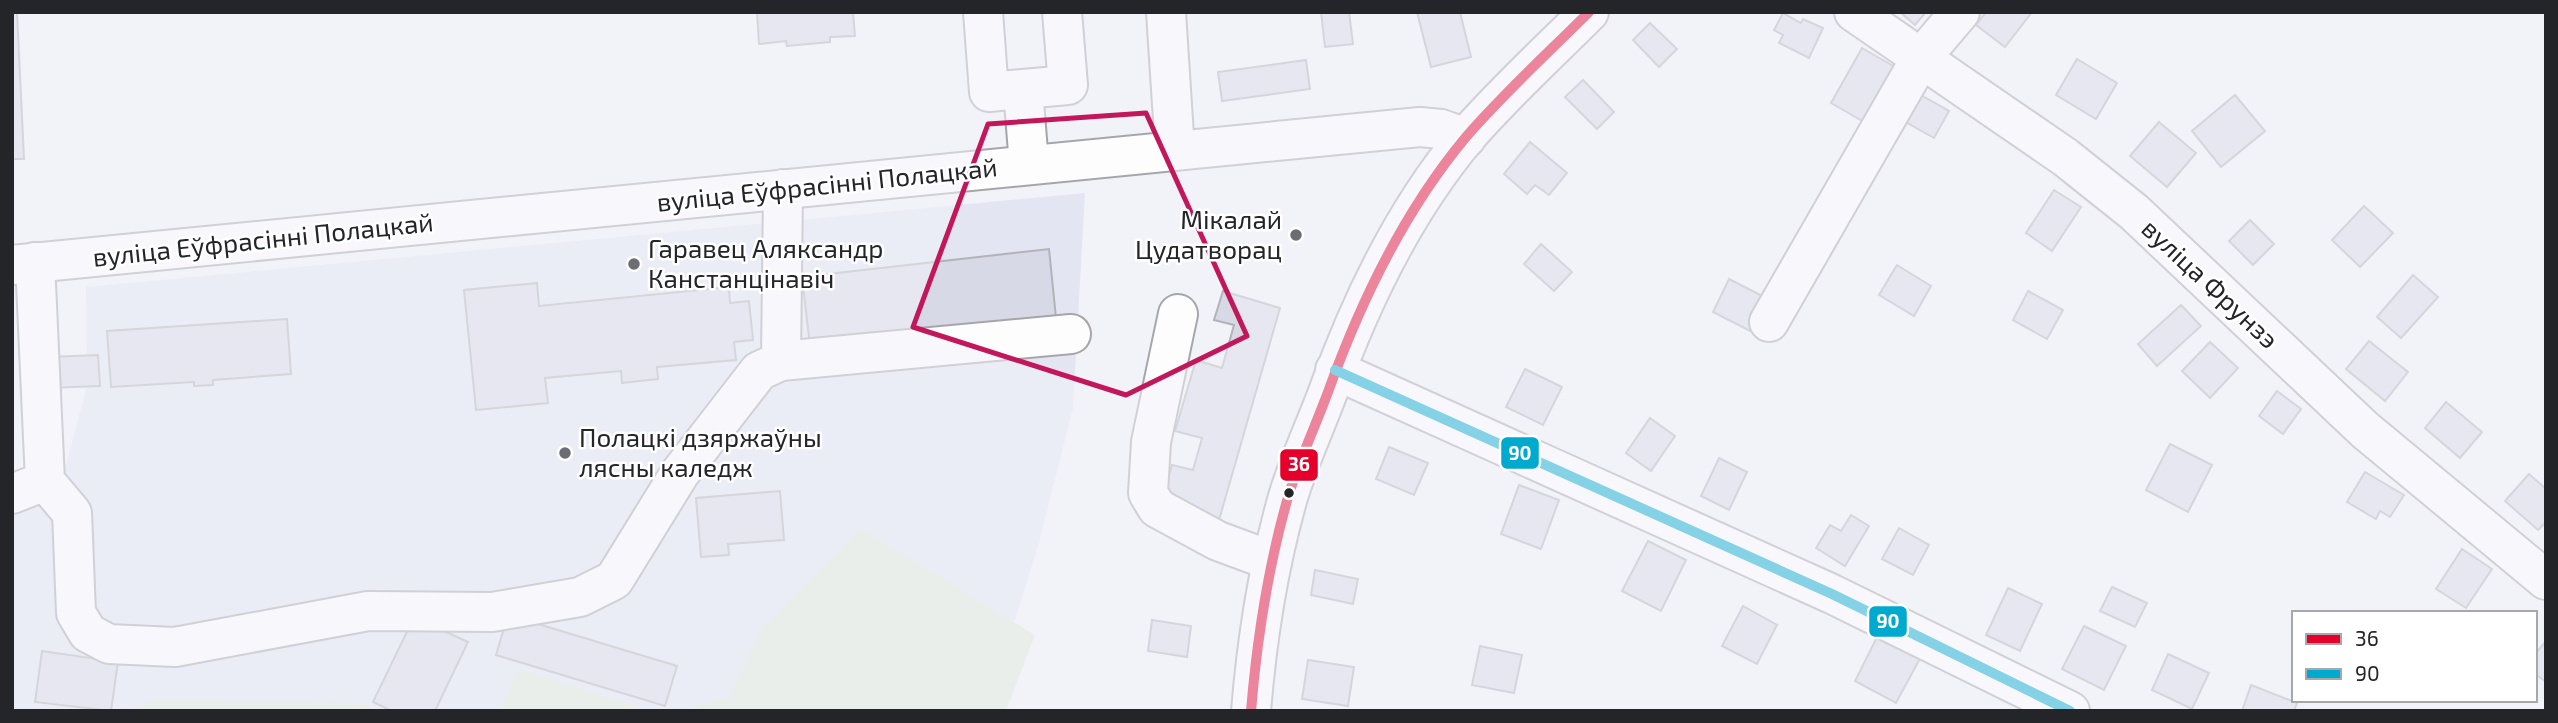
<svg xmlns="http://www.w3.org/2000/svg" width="2558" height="723" viewBox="0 0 2558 723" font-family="'Exo 2',sans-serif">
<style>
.built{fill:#e3e6f2}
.green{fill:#dfe9da}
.building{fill:#d7d9e6;stroke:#b2b3b7;stroke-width:2}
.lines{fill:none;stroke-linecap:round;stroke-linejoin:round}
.minor-casing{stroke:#a6a6aa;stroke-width:42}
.major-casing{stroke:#a6a6aa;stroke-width:42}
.minor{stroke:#fdfdfe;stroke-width:38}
.major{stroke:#fdfdfe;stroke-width:38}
.bus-1-casing{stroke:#fff;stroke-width:16}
.bus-2-casing{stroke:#fff;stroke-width:16}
.bus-1{stroke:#e4002b;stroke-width:10}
.bus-2{stroke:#00a9ce;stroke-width:10}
.marked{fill:none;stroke:#c2185b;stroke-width:5;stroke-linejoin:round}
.poi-dot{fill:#6c6d72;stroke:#fff;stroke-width:2.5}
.bus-dot{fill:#242529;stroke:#fff;stroke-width:2.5}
.labels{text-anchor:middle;stroke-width:5;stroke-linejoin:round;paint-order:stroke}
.street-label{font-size:26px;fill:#242529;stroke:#fff}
.poi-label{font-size:26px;fill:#242529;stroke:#fff;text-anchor:start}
.line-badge{stroke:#fff;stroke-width:2.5}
.badge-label{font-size:19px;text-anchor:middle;font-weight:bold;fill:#fff}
</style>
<rect width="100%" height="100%" fill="#f2f3f9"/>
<polygon class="built" points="1085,193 1073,408 1039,543 987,711 12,711 12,504 57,498 87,386 86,287"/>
<g class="green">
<polygon points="861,528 1035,635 1006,711 679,711 728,697 762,628"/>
<polygon points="517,668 650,711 500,711"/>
<polygon points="152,699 361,703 377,711 131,711"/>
</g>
<g class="building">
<polygon points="12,12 17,12 24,159 12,159"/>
<polygon points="757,12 853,12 855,36 830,37 830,42 787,46 786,41 759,44"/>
<polygon points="1321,12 1349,12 1353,44 1325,47"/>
<polygon points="1417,12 1460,12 1471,57 1431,67"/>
<polygon points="1900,12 1926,12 1915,25"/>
<polygon points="1986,12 2032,12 2005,47 1976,25"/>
<polygon points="1783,13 1801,23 1803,19 1823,28 1809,58 1779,43 1783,35 1774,30"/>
<polygon points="1650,23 1677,49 1659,67 1633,40"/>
<polygon points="1862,48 1902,71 1871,126 1831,103"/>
<polygon points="2077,59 2117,83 2096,119 2056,95"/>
<polygon points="1306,60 1310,89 1222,101 1218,72"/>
<polygon points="1583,80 1614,112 1597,129 1565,97"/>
<polygon points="1919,94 1949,111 1934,138 1904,121"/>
<polygon points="2235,95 2265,131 2221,167 2192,131"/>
<polygon points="2159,122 2196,153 2167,187 2130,156"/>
<polygon points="1530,142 1567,173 1549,195 1535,185 1527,194 1504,174"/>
<polygon points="2054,190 2081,207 2052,251 2026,233"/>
<polygon points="2364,206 2393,233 2360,267 2332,240"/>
<polygon points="2250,220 2274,244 2253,265 2229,241"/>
<polygon points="1541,244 1572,272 1554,291 1524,264"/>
<polygon points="1049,249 1056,318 810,346 802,277"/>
<polygon points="1897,265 1931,286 1914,316 1879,295"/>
<polygon points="2413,275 2438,297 2401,338 2377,317"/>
<polygon points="1729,279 1768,299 1752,332 1713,312"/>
<polygon points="537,283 539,306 729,287 730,303 749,301 753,340 734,342 736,360 657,367 658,379 622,383 621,371 545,378 548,403 476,410 464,290"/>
<polygon points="1223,291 1280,308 1219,520 1161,503 1172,465 1193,470 1202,438 1175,431 1196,360 1222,368 1234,325 1214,320"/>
<polygon points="2028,291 2063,310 2047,339 2013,320"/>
<polygon points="2181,305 2201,326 2157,366 2138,344"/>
<polygon points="287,319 291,374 213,380 213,385 194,386 194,382 111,387 107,331"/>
<polygon points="2369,341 2408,372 2385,401 2346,369"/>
<polygon points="2210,342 2238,368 2210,398 2182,371"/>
<polygon points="98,355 100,386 48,388 47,357"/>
<polygon points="1525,369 1562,387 1543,425 1506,407"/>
<polygon points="2277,391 2301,409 2283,434 2259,416"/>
<polygon points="2446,402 2482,432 2460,458 2425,428"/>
<polygon points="1650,418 1675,436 1651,471 1626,453"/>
<polygon points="2170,444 2212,465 2188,512 2146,490"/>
<polygon points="1389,447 1428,463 1414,495 1376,479"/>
<polygon points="1719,458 1747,472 1729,510 1701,496"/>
<polygon points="2365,472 2404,495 2390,517 2380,511 2376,519 2347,502"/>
<polygon points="2529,474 2546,489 2546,522 2538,530 2505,501"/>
<polygon points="1519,485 1559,500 1541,549 1501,534"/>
<polygon points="780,491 784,540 728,544 729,555 701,557 696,498"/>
<polygon points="1851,515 1869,526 1845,566 1816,548 1830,525 1841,531"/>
<polygon points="1899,528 1929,545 1913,575 1882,559"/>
<polygon points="1648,541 1686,560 1661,611 1622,591"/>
<polygon points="2462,549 2492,569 2466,608 2436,589"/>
<polygon points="1315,570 1358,579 1353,604 1311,595"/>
<polygon points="2112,587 2147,603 2135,627 2100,611"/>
<polygon points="2008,588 2042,604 2020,651 1986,635"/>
<polygon points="1743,606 1777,625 1757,664 1722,646"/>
<polygon points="508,615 677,666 665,706 496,655"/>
<polygon points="414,617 468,642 435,711 392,711 373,702"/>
<polygon points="1152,620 1191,626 1187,657 1148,651"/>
<polygon points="2084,626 2126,646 2104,690 2062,669"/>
<polygon points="1880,631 1923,653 1896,703 1855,681"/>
<polygon points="2546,641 2546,682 2535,674 2535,654"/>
<polygon points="1480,646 1522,655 1514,693 1472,685"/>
<polygon points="42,651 118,662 111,711 35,702"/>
<polygon points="2168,654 2209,673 2192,709 2152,690"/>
<polygon points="1308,660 1354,667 1348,706 1302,699"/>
<polygon points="2251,685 2297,703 2294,711 2242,711"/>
</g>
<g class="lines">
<g class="minor-casing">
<g id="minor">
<polyline points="983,12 989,92 1068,85 1062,12"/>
<polyline points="1166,12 1175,151"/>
<polyline points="1854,12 2065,157 2134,212 2365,430 2546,580"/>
<polyline points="1023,89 1029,165"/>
<polyline points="35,262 45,481 72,513 76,613 88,633 109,644 175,647 368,611 492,612 580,597 614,580 680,473 759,371 781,361 783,189"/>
<polyline points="12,265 1420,127 1441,129 1466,138"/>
<polyline points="1178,314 1151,442 1148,493 1157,508 1218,541 1272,561"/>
<polyline points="1769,322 1921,58 1960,12"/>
<polyline points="781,361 1071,334"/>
<polyline points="1335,370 1832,594 2070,711"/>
<polyline points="12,494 45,481"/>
</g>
</g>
<g class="major-casing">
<path id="major" d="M 1251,711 C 1257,638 1268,567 1288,497 C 1299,461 1315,427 1328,392 C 1360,303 1404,211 1466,137 C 1504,93 1548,53 1589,12"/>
</g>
<use href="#minor" class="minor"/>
<use href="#major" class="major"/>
<g class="bus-1-casing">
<path id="bus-1" d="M 1251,711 C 1257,638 1268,567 1288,497 C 1299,461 1315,427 1328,392 C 1360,303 1404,211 1466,137 C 1504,93 1548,53 1589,12"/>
</g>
<g class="bus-2-casing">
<polyline id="bus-2" points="1335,370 1832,594 2070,711"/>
</g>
<use href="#bus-1" class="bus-1"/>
<use href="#bus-2" class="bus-2"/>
</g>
<path d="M0 0H2558V723H0ZM 1146,113 L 1247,336 L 1126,395 L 913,327 L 988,124 Z" fill="#f2f3f9" fill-opacity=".55" fill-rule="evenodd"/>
<path class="marked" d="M 1146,113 L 1247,336 L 1126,395 L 913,327 L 988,124 Z"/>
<g class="poi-dot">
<circle cx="1296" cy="235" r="7"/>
<circle cx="634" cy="264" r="7"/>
<circle cx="565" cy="453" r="7"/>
</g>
<circle class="bus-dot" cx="1289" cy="493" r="6"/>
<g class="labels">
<g class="street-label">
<text transform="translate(827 185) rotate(-6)" y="9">вуліца Еўфрасінні Полацкай</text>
<text transform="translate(263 240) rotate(-6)" y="9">вуліца Еўфрасінні Полацкай</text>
<text transform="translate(2210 284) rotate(43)" y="9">вуліца Фрунзэ</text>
</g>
<g class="poi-label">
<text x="1282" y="229" text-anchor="end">Мікалай<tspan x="1282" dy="30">Цудатворац</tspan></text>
<text x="648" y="258">Гаравец Аляксандр<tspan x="648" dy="30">Канстанцінавіч</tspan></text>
<text x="579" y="447">Полацкі дзяржаўны<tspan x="579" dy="30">лясны каледж</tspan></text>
</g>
</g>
<g class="line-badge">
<rect x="1500" y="436" width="40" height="34" rx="7" fill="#00a9ce"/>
<rect x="1279" y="448" width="40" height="34" rx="7" fill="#e4002b"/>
<rect x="1868" y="605" width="40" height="33" rx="7" fill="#00a9ce"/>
</g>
<g class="badge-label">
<text x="1520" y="460">90</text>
<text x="1299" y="471">36</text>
<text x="1888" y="628">90</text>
</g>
<rect width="2558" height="723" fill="none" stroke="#242529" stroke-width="28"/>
<rect x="2292" y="611" width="245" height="91" fill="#ffffff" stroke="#a7a8a9" stroke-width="2"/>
<rect x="2306" y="634" width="35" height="10" fill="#e4002b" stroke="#a7a8a9" stroke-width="2"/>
<text x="2355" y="646" font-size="21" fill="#242529">36</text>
<rect x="2306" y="669" width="35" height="10" fill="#00a9ce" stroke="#a7a8a9" stroke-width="2"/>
<text x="2355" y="681" font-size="21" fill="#242529">90</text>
</svg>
